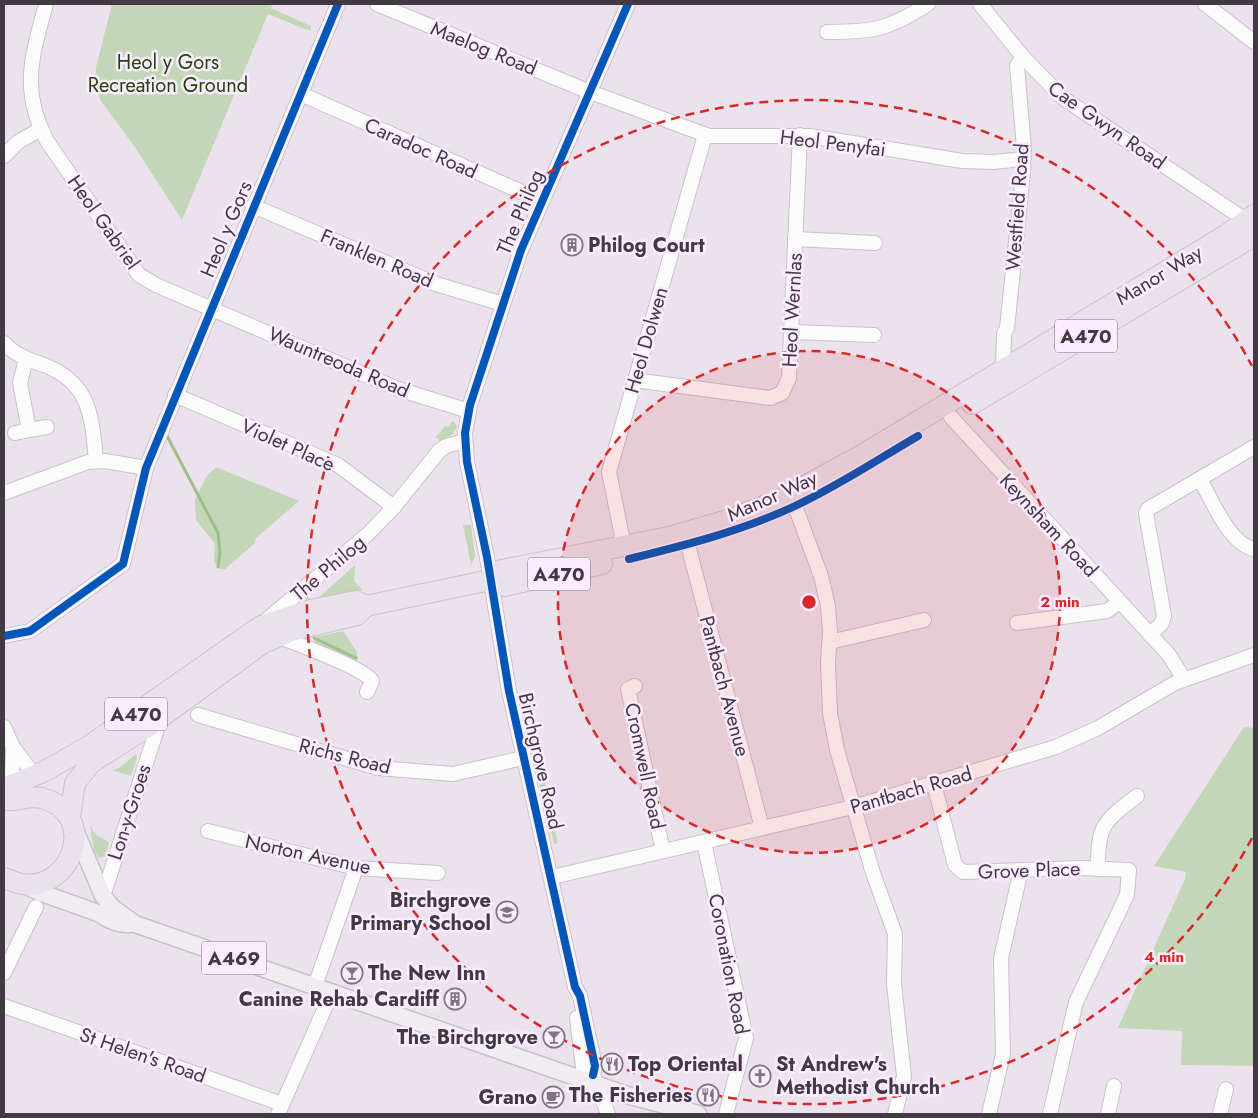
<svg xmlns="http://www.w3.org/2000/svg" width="1258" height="1118" viewBox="0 0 1258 1118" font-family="Jost,sans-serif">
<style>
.green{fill:#c4d6b8}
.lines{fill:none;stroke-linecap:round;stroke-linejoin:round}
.stream{stroke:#9ebe8a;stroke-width:3}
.minor-casing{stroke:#c9c1cb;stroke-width:16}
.major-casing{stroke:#c7c2c8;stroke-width:19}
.highway-casing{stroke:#c7c2c8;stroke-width:22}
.minor{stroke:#fcfbfc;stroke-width:14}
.major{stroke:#f0ecf1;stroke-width:16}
.highway{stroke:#e9e1eb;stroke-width:20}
.cycleway-casing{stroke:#faebfe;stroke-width:11}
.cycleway{stroke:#0057b8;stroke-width:8}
.ring{fill:none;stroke:#d62828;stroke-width:2.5;stroke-dasharray:9 6}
.labels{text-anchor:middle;stroke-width:5;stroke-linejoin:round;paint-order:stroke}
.shield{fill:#faebfe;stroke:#786f7b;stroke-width:1}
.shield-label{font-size:19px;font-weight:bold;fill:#413a43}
.street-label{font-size:20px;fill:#413a43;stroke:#faebfe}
.park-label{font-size:20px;fill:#224108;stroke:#faebfe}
.poi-label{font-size:20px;font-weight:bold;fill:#413a43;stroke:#faebfe;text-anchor:end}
.centre{fill:#d62828;stroke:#faebfe;stroke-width:2.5}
.ring-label{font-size:15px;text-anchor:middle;font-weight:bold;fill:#d62828;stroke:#faebfe;stroke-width:5;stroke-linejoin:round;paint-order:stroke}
</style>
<rect width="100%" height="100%" fill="#ece2ee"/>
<g class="green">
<polygon points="112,4 273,4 271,8 311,26 310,31 268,14 182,220 134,146 101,101 95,86 96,67"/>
<polygon points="453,421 457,426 453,434 440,441 436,437 445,426 448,427"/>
<polygon points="216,467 299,501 256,538 254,544 225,569 220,569 214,562 215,544 196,520 195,500 206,477"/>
<polygon points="463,525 471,525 475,557 471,565"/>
<polygon points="355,565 354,581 363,590 317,599"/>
<polygon points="343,631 357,652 358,664 316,644 314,639 315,637"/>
<polygon points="532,725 547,789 541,791 527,726"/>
<polygon points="1244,727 1254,728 1254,1066 1181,1065 1182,1031 1118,1028 1185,879 1186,872 1154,866"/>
<polygon points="136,754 137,757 131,776 112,770 119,768"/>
<polygon points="547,794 558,843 554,844 543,795"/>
<polygon points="90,825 96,835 109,842 106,856 99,858 94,851"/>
</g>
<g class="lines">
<g class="stream">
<polyline points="167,436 218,533 220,552 218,567"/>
<polyline points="314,638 356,658"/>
</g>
<g class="minor-casing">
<g id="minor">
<path d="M 46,4 C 32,56 20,90 47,141 L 139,275 L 156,285 L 398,389 L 469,411"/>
<polyline points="377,4 585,90 709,136 810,136 962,161 994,162 1023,159"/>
<polyline points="980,4 1023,57 1063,98 1253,225"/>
<polyline points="1205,4 1254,42"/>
<path d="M 827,32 C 874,32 889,29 928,4"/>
<polyline points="301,94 542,201"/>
<polyline points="4,156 18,142 41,129"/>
<polyline points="253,206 436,284 503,304"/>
<polyline points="795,239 875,243"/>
<polyline points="792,332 874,335"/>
<path d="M 4,343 C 15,355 29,360 44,365 C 91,383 92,418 96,461"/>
<polyline points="26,359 20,383 29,430 47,427"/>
<polyline points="1003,370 1004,334 1007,328 1023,174 1024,148 1017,66 1023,57"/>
<polyline points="634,380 770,398 782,393 789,378 800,135"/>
<polyline points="175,395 338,465 394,507"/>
<polyline points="951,417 1169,655 1184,679"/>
<polyline points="15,433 29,430"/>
<path d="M 1200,479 C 1211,499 1230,545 1254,549"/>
<polyline points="4,493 88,462 105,461 146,468"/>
<polyline points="795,506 821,576 828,606 830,632 828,663 830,713 837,750 873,873 895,934 894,984 904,1076 895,1114"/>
<polyline points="688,545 762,828"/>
<polyline points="624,546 609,472 705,135"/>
<polyline points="264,622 369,533 394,507 439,451 446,446 465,441"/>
<polyline points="1017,623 1107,611 1119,602"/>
<polyline points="1150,635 1162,623 1164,616 1146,513 1148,509 1254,447"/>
<polyline points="4,636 30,631 123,564 146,468 338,4"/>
<path d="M 277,636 C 295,643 364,668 372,681 L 367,692"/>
<polyline points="830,642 924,620"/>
<polyline points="635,686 628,689 663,851"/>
<polyline points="198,715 378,768 453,774 523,758"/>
<polyline points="4,727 13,747 35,776"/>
<polyline points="934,784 955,865 963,872 1082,868 1129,870 1127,895 1076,1002 1050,1114"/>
<polyline points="4,788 12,772 13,747"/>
<polyline points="208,831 356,868 438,873"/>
<polyline points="704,842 746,1038 726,1114"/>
<path d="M 1098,869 C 1098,825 1103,822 1137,796"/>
<polyline points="552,877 853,807 1056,747 1098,728 1175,683 1254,655"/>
<polyline points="103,896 157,729"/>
<polyline points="4,973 36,907"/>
<polyline points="315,986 356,868"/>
<polyline points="4,1006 282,1104"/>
<polyline points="577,1018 583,1067 593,1075 608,1114"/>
<polyline points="593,1075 595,1066 580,996 575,987 509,691 487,557 467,462 465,433 470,405 521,250 628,4"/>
<polyline points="278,1114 332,992"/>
<polyline points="989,1114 1003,1054 1001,958 1021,870"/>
<polyline points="1108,1114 1114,1086"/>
<polyline points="1220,1114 1226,1089"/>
</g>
</g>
<g class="major-casing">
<g id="major">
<polyline points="75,830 103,896 113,908 135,924 627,1095 698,1114"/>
<path d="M 23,884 L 39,892 L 98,913 C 107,919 119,925 130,924"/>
</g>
</g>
<g class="highway-casing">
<g id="highway">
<polyline points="972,404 1254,236"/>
<polyline points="490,580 505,586 602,564"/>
<polyline points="4,788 43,772 89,746 261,626 310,610 356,601 366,606 490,580 502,570 669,537 731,519 779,500 862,455 1226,235 1254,215"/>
<path d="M 4,800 C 16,802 28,795 42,798 C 100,814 72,892 22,884 C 16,883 10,880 4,878"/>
<polyline points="70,816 75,783 91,763 149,726 263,643 294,630 357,615 366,606"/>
</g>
</g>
<use href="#minor" class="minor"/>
<use href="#major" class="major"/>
<use href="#highway" class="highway"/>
<g class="cycleway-casing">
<g id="cycleway">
<path d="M 629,559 C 686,545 742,531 795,506 C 838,486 877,460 918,436"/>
<polyline points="4,636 30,631 123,564 146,468 338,4"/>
<polyline points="593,1075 595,1066 580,996 575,987 509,691 487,557 467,462 465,433 470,405 521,250 628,4"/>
</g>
</g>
<use href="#cycleway" class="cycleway"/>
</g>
<circle cx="809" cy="602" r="251" fill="#d62828" fill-opacity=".12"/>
<g class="ring">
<circle cx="809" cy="602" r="251"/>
<path d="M1252 838A502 502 0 1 1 1252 366"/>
</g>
<defs>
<g id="building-ring" transform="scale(1.125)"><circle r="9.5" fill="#faebfe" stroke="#7d757f" stroke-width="1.5"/><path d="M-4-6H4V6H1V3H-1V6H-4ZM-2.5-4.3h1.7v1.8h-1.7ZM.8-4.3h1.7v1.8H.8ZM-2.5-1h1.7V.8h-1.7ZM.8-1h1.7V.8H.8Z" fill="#7d757f"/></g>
<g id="school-ring" transform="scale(1.125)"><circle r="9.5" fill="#faebfe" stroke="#7d757f" stroke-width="1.5"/><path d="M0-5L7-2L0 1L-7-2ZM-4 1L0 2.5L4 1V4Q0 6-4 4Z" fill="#7d757f"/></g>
<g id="bar-ring" transform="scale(1.125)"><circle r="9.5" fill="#faebfe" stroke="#7d757f" stroke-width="1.5"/><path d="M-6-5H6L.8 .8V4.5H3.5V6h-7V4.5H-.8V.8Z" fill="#7d757f"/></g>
<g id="restaurant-ring" transform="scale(1.125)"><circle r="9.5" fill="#faebfe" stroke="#7d757f" stroke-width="1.5"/><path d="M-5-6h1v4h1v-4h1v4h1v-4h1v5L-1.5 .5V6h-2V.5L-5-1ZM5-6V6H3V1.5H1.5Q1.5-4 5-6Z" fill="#7d757f"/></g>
<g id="church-ring" transform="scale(1.125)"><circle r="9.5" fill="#faebfe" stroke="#7d757f" stroke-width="1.5"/><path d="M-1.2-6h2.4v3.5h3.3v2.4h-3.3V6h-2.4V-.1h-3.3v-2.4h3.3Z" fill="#7d757f"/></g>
<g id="cafe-ring" transform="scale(1.125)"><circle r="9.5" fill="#faebfe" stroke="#7d757f" stroke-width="1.5"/><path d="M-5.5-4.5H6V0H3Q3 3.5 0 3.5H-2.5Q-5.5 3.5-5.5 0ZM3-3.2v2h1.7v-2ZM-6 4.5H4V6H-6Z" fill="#7d757f"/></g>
</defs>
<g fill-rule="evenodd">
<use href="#building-ring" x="572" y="245"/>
<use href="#school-ring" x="507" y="912"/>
<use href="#bar-ring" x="352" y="973"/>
<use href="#building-ring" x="455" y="999"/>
<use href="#bar-ring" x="554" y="1037"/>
<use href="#restaurant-ring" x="612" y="1064"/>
<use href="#church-ring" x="760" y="1076"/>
<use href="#restaurant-ring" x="708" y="1095"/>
<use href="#cafe-ring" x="553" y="1097"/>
</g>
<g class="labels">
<g class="shield">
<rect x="1055" y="319.5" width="62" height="33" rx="4"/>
<rect x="528" y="557.5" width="62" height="33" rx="4"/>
<rect x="105" y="697.5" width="62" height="33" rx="4"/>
<rect x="201.5" y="941.5" width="65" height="33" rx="4"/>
</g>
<g class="shield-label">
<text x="1086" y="343">A470</text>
<text x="559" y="581">A470</text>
<text x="136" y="721">A470</text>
<text x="234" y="965">A469</text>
</g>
<g class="street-label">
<text transform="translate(484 48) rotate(22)" y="7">Maelog Road</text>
<text transform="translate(1107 125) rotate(35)" y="7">Cae Gwyn Road</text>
<text transform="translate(833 143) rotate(7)" y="7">Heol Penyfai</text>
<text transform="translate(421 148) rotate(24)" y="7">Caradoc Road</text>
<text transform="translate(1017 207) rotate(-86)" y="7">Westfield Road</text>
<text transform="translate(520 212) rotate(-67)" y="7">The Philog</text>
<text transform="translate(104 222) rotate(55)" y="7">Heol Gabriel</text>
<text transform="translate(226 229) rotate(-67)" y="7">Heol y Gors</text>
<text transform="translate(377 258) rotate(23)" y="7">Franklen Road</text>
<text transform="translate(1159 275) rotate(-31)" y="7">Manor Way</text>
<text transform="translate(792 310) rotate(-87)" y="7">Heol Wernlas</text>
<text transform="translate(646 340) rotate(-74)" y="7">Heol Dolwen</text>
<text transform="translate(339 362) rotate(23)" y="7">Wauntreoda Road</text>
<text transform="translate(288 445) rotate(24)" y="7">Violet Place</text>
<text transform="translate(772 496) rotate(-24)" y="7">Manor Way</text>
<text transform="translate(1049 525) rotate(47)" y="7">Keynsham Road</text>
<text transform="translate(328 568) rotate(-40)" y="7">The Philog</text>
<text transform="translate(725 686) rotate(75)" y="7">Pantbach Avenue</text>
<text transform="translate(345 756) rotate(14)" y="7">Richs Road</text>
<text transform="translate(541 761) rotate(77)" y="7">Birchgrove Road</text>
<text transform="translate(645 766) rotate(78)" y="7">Cromwell Road</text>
<text transform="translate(911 790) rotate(-16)" y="7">Pantbach Road</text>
<text transform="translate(129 812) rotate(-72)" y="7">Lon-y-Groes</text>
<text transform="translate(308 854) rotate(12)" y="7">Norton Avenue</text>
<text transform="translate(1029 870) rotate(-2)" y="7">Grove Place</text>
<text transform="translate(729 964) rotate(79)" y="7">Coronation Road</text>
<text transform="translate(143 1055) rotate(19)" y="7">St Helen's Road</text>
</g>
<g class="park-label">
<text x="168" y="69">Heol y Gors<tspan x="168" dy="23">Recreation Ground</tspan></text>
</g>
<g class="poi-label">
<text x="588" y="252" text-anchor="start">Philog Court</text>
<text x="491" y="907">Birchgrove<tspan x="491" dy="23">Primary School</tspan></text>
<text x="368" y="980" text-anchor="start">The New Inn</text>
<text x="439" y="1006">Canine Rehab Cardiff</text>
<text x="538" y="1044">The Birchgrove</text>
<text x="628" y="1071" text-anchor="start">Top Oriental</text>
<text x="776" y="1071" text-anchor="start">St Andrew's<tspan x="776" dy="23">Methodist Church</tspan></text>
<text x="692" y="1102">The Fisheries</text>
<text x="537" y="1104">Grano</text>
</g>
</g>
<circle cx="809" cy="602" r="8" class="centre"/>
<g class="ring-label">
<text x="1060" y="607">2 min</text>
<text x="1164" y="962">4 min</text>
</g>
<rect width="1258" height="1118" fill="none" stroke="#413a43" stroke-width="10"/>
</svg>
